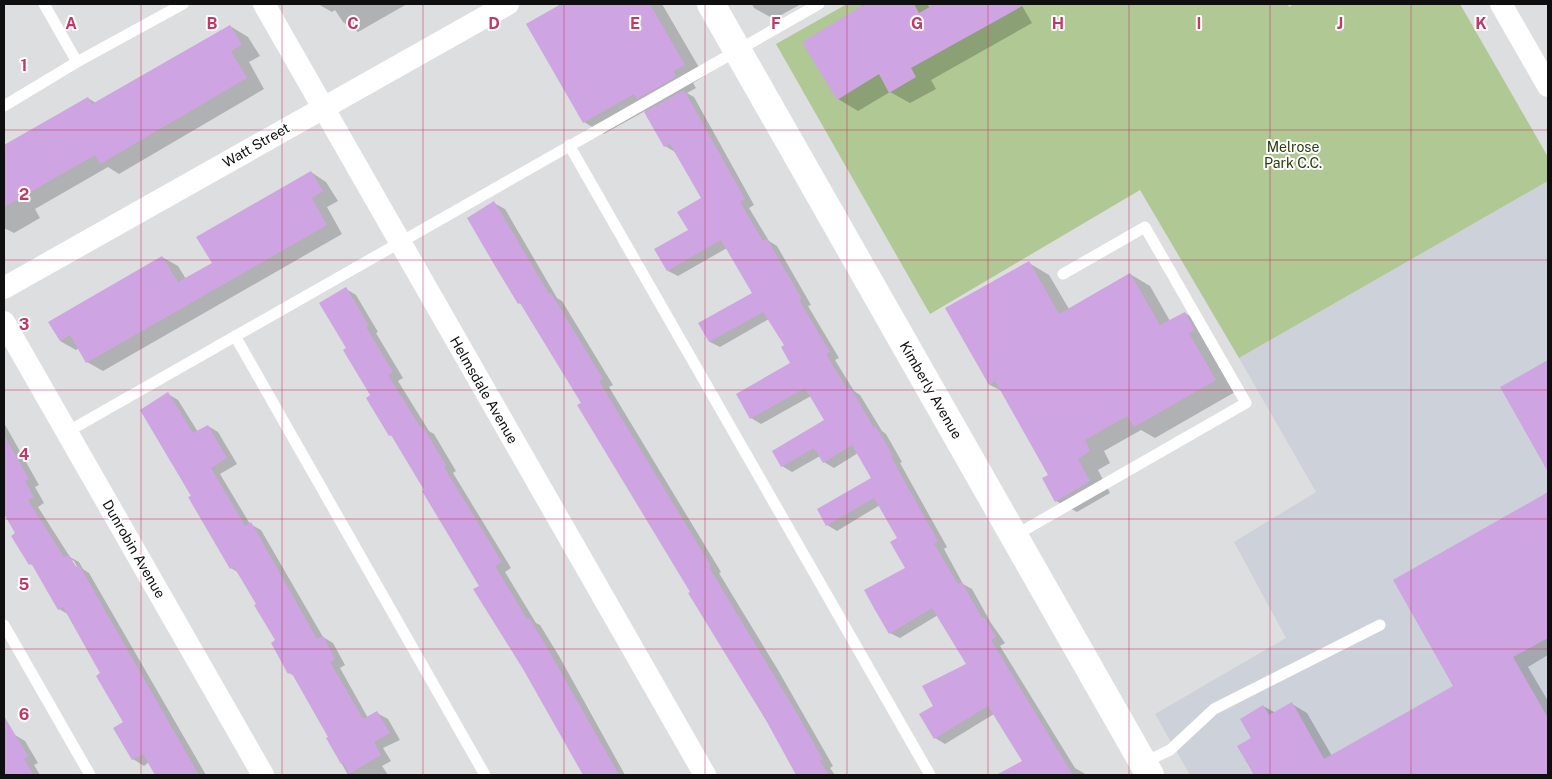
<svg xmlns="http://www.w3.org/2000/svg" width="1552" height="779" viewBox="0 0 1552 779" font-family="'Public Sans',sans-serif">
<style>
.built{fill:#cdd2da}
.green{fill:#afc894}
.shadow{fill:#0003;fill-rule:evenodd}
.building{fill:#cea5e2}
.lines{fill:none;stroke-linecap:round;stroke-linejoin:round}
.service{stroke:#fff;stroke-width:11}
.minor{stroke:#fff;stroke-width:22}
.tertiary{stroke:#fff;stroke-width:28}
.grid{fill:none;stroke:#c43764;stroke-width:1;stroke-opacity:0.55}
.labels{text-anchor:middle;stroke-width:4;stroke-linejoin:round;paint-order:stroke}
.street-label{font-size:14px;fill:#0f0f0f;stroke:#fff}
.park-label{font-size:14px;fill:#293b0a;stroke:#fff}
.grid-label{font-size:16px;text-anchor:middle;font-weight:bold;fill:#c43764;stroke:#fff;stroke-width:4;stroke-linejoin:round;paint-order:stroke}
</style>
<rect width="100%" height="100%" fill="#dddedf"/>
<polygon class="built" points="1548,181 1548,775 1190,775 1155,714 1286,638 1234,542 1316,492 1239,358"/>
<polygon class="green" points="847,4 1288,4 1289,7 1294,4 1460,4 1548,157 1548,181 1239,358 1140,190 930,314 776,44"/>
<g class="shadow">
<polygon points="318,4 407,4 358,32 343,22 335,10 332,12"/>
<polygon points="563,4 662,4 704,76 693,83 696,88 687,93 694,97 754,205 749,208 769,241 777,246 811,305 808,306 839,358 835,360 854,391 860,395 882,431 886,434 902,462 900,463 947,547 944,549 963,584 972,589 991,623 1005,643 1000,646 1075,768 1087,775 1028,775 1021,763 1024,761 994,714 945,744 935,738 934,706 968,665 938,615 900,638 890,633 907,568 899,538 880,505 837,531 827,525 872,479 858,453 834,468 824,462 820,456 792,472 782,466 826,420 811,396 761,424 751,418 792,363 785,346 769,319 720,347 710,342 700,324 753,293 727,248 678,276 668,271 689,230 703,199 675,152 665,146 645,111 604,134 584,122 527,24"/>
<polygon points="752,4 801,4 774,19 754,8"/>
<polygon points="861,4 927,4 930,8 938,4 1021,4 1032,23 931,80 936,89 910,103 890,92 858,111 838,99 863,7"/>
<polygon points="230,26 248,37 260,56 249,62 264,89 119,174 108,167 35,209 40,218 14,233 4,228 4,147 88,98 96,103"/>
<polygon points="311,172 326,182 338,201 327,207 342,234 103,371 87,362 79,348 76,350 60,341 162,257 178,266 186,279 213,263"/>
<polygon points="494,203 505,209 557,298 562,301 613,385 609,387 721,572 719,573 778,670 833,766 830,768 835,775 798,775 583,403 524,306 519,303"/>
<polygon points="1029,263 1049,275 1069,309 1130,274 1150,286 1170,321 1185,313 1205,325 1235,392 1155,438 1141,430 1104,451 1110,463 1098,470 1110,493 1077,512 1056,501 1050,475 1002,391 990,385 946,309"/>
<polygon points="346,289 356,295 378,332 376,333 403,378 398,381 429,431 434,434 456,471 453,473 511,568 505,572 536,623 540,625 559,656 625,775 584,775 524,669 481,586 395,438 390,435 372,396 347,349"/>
<polygon points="1548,361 1548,469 1502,388"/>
<polygon points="168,394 178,400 198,432 208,426 218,432 237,464 220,474 250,524 261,530 323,637 333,643 345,665 340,668 368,718 377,713 388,719 400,740 383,748 391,761 382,766 388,775 348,775 328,739 330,738 295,676 289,673 277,641 257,604 239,573 231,568 193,496"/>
<path d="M 4,423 L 39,485 L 35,487 L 44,503 L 38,507 L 70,557 L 79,562 L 83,569 L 89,573 L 206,775 L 157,775 L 149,762 L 144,766 L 133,759 L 115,728 L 125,723 L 102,673 L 69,615 L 59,609 L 34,566 L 30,564 L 17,534 L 4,511 ZM 70,559 L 74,561 L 80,572 Z"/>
<polygon points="1548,493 1548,655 1528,667 1548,701 1548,775 1256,775 1239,746 1253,739 1263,706 1276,713 1292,704 1307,713 1332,756 1455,686 1395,580"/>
<polygon points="15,735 25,741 38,763 34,765 40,775 4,775 4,742"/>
</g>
<g class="building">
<polygon points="561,4 650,4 685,65 673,71 676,77 637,99 634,94 583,123 526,24"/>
<polygon points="865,4 914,4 919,13 935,4 1026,4 911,68 916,77 889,93 879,74 837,100 802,42"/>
<polygon points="230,25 242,45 231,51 247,78 100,164 95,155 4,207 4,145 88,97 92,104"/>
<polygon points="684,90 745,199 740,202 763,241 767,239 802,299 799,300 830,352 826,354 847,389 850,387 874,428 876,427 893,456 891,457 938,541 934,544 958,584 962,582 982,618 984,617 996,637 991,640 1073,775 996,775 1022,761 988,706 934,739 919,714 933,706 922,686 966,664 932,608 889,634 875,610 864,590 905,568 890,542 897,538 874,498 826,526 817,509 871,478 852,445 823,463 814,448 781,467 772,451 824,420 805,388 750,419 736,394 790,363 781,347 784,345 763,312 709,342 698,323 752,293 721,240 667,271 654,249 688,230 677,212 701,198 670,144 664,147 644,112"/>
<polygon points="311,171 323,191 312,198 327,225 86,363 70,335 60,341 48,322 162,256 178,282 212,263 196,237"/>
<polygon points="494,201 549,294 551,293 603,379 599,381 711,566 709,567 799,717 823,760 820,761 829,775 796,775 767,722 688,593 690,592 577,405 581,403 520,303 518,304 495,266 467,218"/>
<polygon points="1029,261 1059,314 1130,273 1160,325 1185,312 1195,330 1189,333 1216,380 1134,427 1127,416 1085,440 1090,451 1078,459 1090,481 1055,502 1042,478 1048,475 995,381 989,385 945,308"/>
<polygon points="346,287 369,326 366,327 393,372 388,375 421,428 423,427 446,465 444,467 502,562 495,566 527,619 529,618 548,649 619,775 583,775 523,669 473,589 479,586 422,491 424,490 391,435 389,436 366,398 370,395 343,350 346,348 319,303"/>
<polygon points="1548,360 1548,472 1500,387"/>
<polygon points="168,392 193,433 208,425 227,458 211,468 245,526 251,522 317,639 323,636 335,659 330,662 363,719 377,711 390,733 374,742 381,755 349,774 343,763 341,764 326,738 328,737 291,672 288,674 271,643 275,640 254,605 256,604 234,567 230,569 188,497 191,496 140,410"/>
<polygon points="4,435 29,479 25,481 34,497 28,500 64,557 69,555 76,567 79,565 199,775 155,775 143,754 132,760 113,728 123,722 96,676 100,673 63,607 58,610 31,563 29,565 11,536 15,533 4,514"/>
<polygon points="1548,492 1548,638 1513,657 1548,718 1548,775 1254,775 1237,746 1251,738 1240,719 1263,705 1269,715 1292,702 1324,759 1453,686 1393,580"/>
<polygon points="4,716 28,756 24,759 34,775 4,775"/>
</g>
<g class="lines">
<g class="service">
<polyline points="44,4 77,62"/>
<polyline points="4,106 77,62 183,4"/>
<polyline points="569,145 930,775"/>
<polyline points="235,336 485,775"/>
<polyline points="67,432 819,4"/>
<polyline points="1014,536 1246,403 1145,227 1063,274"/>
<polyline points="4,625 90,775"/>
<polyline points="1143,763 1170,750 1214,709 1380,625"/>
</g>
<g class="minor">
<polyline points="264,4 705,775"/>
<polyline points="1501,4 1548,86"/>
<polyline points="4,288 508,4"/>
<polyline points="4,322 263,775"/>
</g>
<polyline class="tertiary" points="711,4 1150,775"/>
</g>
<path class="grid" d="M 141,4 L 141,775M 282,4 L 282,775M 423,4 L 423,775M 564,4 L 564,775M 705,4 L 705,775M 847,4 L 847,775M 988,4 L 988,775M 1129,4 L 1129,775M 1270,4 L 1270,775M 1411,4 L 1411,775M 4,130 L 1548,130M 4,260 L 1548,260M 4,390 L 1548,390M 4,519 L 1548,519M 4,649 L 1548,649"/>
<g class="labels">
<g class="street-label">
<text transform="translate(256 145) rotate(-30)" y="5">Watt Street</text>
<text transform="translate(484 390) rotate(60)" y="5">Helmsdale Avenue</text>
<text transform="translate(931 390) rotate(60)" y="5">Kimberly Avenue</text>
<text transform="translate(134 549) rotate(60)" y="5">Dunrobin Avenue</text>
</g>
<g class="park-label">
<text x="1293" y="152">Melrose<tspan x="1293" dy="16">Park C.C.</tspan></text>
</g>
</g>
<g class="grid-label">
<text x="71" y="29">A</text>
<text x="212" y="29">B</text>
<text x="353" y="29">C</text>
<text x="494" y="29">D</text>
<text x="635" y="29">E</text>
<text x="776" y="29">F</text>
<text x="917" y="29">G</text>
<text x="1058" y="29">H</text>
<text x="1199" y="29">I</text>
<text x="1340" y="29">J</text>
<text x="1481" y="29">K</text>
<text x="24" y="71">1</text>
<text x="24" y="200">2</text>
<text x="24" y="330">3</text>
<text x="24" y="460">4</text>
<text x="24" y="590">5</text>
<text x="24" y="720">6</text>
</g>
<rect width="1552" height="779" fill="none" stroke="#0f0f0f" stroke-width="10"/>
</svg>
